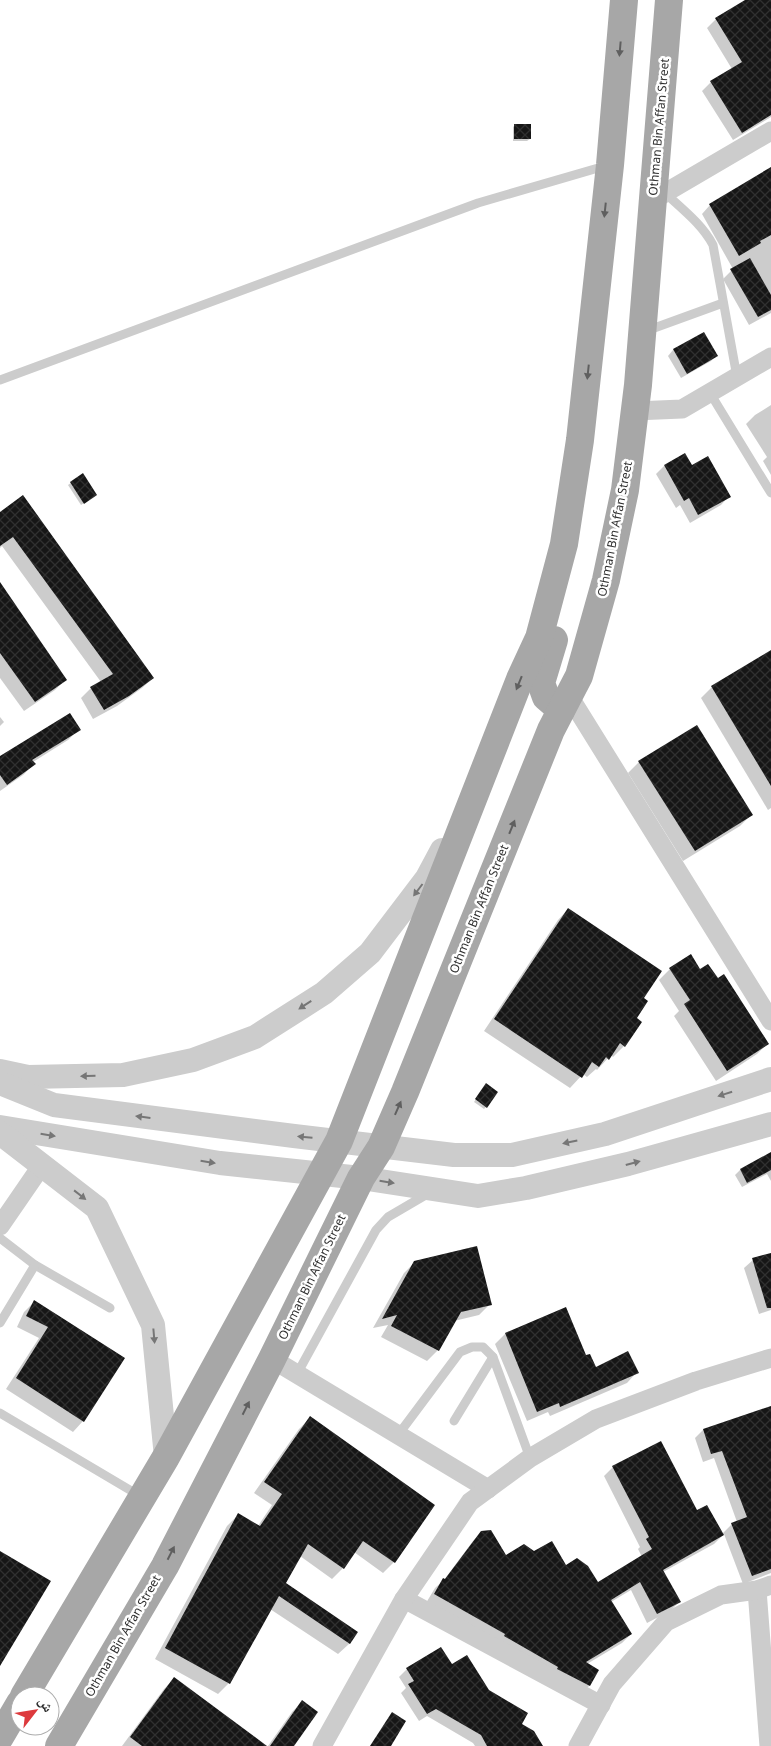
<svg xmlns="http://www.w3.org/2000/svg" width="771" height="1746" viewBox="0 0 771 1746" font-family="'Noto Sans','Noto Naskh Arabic',sans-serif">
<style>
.shadow{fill:#0003}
.building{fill:url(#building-cross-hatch)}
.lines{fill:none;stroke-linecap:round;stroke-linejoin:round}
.service{stroke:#ccc;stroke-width:9}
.minor{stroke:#ccc;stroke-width:19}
.tertiary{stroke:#ccc;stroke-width:24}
.primary{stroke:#a7a7a7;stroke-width:28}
.oneway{fill:#5f5f5f}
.oneway2{fill:#767676}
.labels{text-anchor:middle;stroke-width:5;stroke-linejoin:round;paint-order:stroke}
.street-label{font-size:12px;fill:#2f2f2f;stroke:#fff}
</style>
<defs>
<pattern id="building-cross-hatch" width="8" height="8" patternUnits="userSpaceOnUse" patternTransform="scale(1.25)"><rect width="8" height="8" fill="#161616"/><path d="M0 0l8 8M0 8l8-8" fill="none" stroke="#303030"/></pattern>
</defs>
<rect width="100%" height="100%" fill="#fff"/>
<g class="shadow">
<polygon points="748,0 771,0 771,117 733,140 702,91 711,82 732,69 707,28 716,19"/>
<polygon points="515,125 530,139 527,141 513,141 513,127"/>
<polygon points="771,168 771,313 749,325 723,279 733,269 702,214 710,205"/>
<polygon points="704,333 716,356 711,361 681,378 668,356 673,350"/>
<polygon points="771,405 771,475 763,461 767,457 746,424 755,415"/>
<polygon points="684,454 692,467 729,496 721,505 690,523 680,505 676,508 656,474 664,466"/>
<polygon points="82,475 96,495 81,505 68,485"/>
<polygon points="0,514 153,678 142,688 117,706 93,719 81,698 91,688 101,682 2,546 0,548"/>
<polygon points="0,584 65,680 55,690 24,711 0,678"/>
<polygon points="771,652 771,808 768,810 701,698 712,687"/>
<polygon points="0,717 4,722 0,726"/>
<polygon points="79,729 68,740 33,762 34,764 23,775 0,791 0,758"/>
<polygon points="639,762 751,815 740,826 683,861 628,773"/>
<polygon points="568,909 642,999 624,1046 613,1057 611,1055 597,1070 596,1069 587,1077 583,1074 570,1088 484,1031 558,920"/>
<polygon points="670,969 700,971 768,1043 757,1054 716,1081 674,1016 679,1011 659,980"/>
<polygon points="484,1087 486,1107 484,1109 474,1102"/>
<polygon points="771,1153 771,1181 767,1174 742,1187 735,1175 740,1170"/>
<polygon points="771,1254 771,1310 759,1314 744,1268 753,1260"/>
<polygon points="415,1262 490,1304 479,1315 454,1321 438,1350 427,1361 381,1337 388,1325 373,1328 404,1273"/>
<polygon points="35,1301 124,1358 83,1421 73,1432 6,1389 39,1338 17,1327 24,1312"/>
<polygon points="505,1334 595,1369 637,1372 627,1383 550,1416 548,1412 527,1421 495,1344"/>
<polygon points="771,1414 771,1573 743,1584 724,1534 714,1544 663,1572 679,1602 670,1611 647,1623 631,1590 611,1602 631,1634 622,1643 587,1664 598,1670 589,1686 580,1695 426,1603 435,1588 444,1580 473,1541 482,1532 506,1557 534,1553 566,1566 598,1584 642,1557 638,1549 640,1547 604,1476 613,1467 696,1512 722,1534 732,1524 737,1522 714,1458 703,1462 695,1438 703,1430"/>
<polygon points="310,1418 394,1562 383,1573 354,1552 343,1568 332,1579 300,1556 285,1584 356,1632 349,1644 338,1654 270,1609 229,1683 218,1694 155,1659 227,1526 238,1515 258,1526 272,1505 254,1493 299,1429"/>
<polygon points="452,1666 488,1691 520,1725 535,1746 475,1746 473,1743 427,1716 419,1721 401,1693 406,1688 399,1677 407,1669"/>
<polygon points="174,1679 265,1746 122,1746 164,1689"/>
<polygon points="302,1702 294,1746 268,1746 292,1712"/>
</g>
<g class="building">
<polygon points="745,0 771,0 771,115 742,133 710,81 742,62 715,18"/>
<rect x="514" y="124" width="17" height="15"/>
<polygon points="771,167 771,235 760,241 761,243 739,256 709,204"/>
<polygon points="750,258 771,295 771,310 758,317 730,269"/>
<polygon points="704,332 718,356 687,374 673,349"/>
<polygon points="685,453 692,465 708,456 731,497 698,515 689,498 684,501 664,465"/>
<polygon points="83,473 97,495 84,504 70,482"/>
<polygon points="23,495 154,678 129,696 104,710 90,687 113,674 13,537 0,546 0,512"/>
<polygon points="0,582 67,680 35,702 0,653"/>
<polygon points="771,650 771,786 711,686"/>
<polygon points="70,713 81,730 32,760 36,764 7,785 0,775 0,756"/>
<polygon points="697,725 753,815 695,851 638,761"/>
<polygon points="568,908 662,971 644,998 648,1001 637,1018 642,1022 625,1047 620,1043 609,1060 606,1057 599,1067 592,1062 582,1078 494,1019"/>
<polygon points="691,954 700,969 708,964 718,978 724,974 769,1044 727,1071 684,1004 690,1000 669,968"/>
<polygon points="486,1083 498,1092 487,1108 475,1099"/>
<polygon points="771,1152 771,1170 747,1183 740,1169"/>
<polygon points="477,1246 492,1305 461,1312 439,1351 391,1326 397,1315 382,1319 414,1261"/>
<polygon points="771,1253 771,1308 767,1308 752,1258"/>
<polygon points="34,1300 125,1358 84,1422 16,1378 48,1327 26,1316"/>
<polygon points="566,1307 586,1355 590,1354 596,1367 628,1351 639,1373 560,1407 559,1403 537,1412 505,1333"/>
<polygon points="771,1406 771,1569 752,1576 731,1523 747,1517 722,1451 711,1454 703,1429"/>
<polygon points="310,1416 435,1505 395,1563 363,1541 344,1569 308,1544 286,1583 358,1632 350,1644 279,1596 230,1684 165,1648 238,1513 260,1526 282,1494 264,1482"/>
<polygon points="661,1441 697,1510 707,1505 724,1535 663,1570 681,1602 657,1614 640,1582 611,1600 632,1634 586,1662 599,1670 590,1686 557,1669 558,1667 504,1636 505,1634 434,1594 443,1578 445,1579 481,1531 491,1530 506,1555 524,1544 534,1551 552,1541 566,1565 577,1558 588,1566 598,1582 652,1549 646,1539 649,1537 612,1466"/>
<polygon points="0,1551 51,1581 0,1666"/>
<polygon points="441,1647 452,1664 467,1655 489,1690 528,1713 522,1724 534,1731 543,1746 487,1746 481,1735 436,1709 427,1714 408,1684 414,1681 406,1668"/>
<polygon points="174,1677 267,1746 142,1746 130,1737"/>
<polygon points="302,1700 318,1712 294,1746 270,1746"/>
<polygon points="392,1712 406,1721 391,1746 370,1746"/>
</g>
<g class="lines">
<g class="service">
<path d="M 665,193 C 682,209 702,224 713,245 L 737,377"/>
<polyline points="646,331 723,303"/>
<polyline points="0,380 478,203 605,166"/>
<polyline points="710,393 771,493"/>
<polyline points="0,1238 35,1265 110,1308"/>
<polyline points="0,1323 35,1265"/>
<polyline points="297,1374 376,1230 388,1217 429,1193"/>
<polyline points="0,1413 140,1496"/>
<polyline points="454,1421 493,1357"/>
<polyline points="398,1435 460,1352 472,1347 483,1347 493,1357 530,1458"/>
</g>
<g class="minor">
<polyline points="653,200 771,131"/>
<polyline points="635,411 682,409 771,357"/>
<polyline points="569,696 771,1021"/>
<polyline points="0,1226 42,1165"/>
<polyline points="272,1359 488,1489"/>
<polyline points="757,1590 769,1746"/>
<polyline points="404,1599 601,1705"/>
<polyline points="322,1746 404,1599 470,1502 530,1458 596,1419 696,1381 771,1358"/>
<polyline points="578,1746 612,1684 666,1622 721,1595 757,1590 771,1585"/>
</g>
<g class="tertiary">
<polyline points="0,1071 28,1077 123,1075 193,1060 255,1037 324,993 370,953 427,878 442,850"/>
<polyline points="0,1083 54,1105 294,1136 454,1155 512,1155 605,1134 771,1079"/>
<polyline points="0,1127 220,1163 361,1178 478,1196 526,1188 628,1164 771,1124"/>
<polyline points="0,1133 97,1208 153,1325 166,1457"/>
</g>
<g class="primary">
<polyline points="554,640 541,683 546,697 561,710"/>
<polyline points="24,1696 166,1457 339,1141 520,679 539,638 564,544 580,440 610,165 624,0"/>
<polyline points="0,1737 20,1703"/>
<polyline points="59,1746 165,1566 272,1359 361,1178 381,1147 405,1092 551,730 579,676 606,580 625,490 638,385 669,0"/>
</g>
</g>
<defs><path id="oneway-solid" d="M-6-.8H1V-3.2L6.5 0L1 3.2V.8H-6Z" transform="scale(1.25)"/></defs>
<g class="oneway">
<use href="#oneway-solid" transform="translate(620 49) rotate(95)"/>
<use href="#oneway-solid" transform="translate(605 210) rotate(96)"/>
<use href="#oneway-solid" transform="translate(588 372) rotate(96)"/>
<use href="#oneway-solid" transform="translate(519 683) rotate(112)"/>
<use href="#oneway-solid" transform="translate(512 827) rotate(-68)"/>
<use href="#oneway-solid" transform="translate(398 1108) rotate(-66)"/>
<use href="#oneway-solid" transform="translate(246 1408) rotate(-63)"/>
<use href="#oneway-solid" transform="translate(171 1553) rotate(-63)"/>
</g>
<g class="oneway2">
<use href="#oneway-solid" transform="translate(418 890) rotate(127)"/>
<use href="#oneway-solid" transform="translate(305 1005) rotate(147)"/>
<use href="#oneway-solid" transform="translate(88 1076) rotate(179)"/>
<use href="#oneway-solid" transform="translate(725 1094) rotate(162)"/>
<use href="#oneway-solid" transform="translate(143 1117) rotate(-173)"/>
<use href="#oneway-solid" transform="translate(48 1135) rotate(9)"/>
<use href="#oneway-solid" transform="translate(305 1137) rotate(-175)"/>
<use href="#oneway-solid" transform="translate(570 1142) rotate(168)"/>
<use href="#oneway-solid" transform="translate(208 1162) rotate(9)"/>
<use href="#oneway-solid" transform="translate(633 1163) rotate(-15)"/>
<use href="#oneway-solid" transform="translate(387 1182) rotate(9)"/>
<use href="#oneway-solid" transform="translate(80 1195) rotate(38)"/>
<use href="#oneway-solid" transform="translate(154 1336) rotate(85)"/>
</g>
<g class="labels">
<g class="street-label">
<text transform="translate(659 127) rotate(-85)" y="4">Othman Bin Affan Street</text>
<text transform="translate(615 529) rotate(-79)" y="4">Othman Bin Affan Street</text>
<text transform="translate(479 909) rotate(-68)" y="4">Othman Bin Affan Street</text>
<text transform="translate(312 1277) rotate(-64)" y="4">Othman Bin Affan Street</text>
<text transform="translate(123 1636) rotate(-60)" y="4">Othman Bin Affan Street</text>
</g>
</g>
<g transform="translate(35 1711) rotate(59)"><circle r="24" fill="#ffffff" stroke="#acacac"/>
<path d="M0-4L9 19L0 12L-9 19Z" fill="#dd3a3d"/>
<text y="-8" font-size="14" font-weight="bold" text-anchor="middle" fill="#2f2f2f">ش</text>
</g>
</svg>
